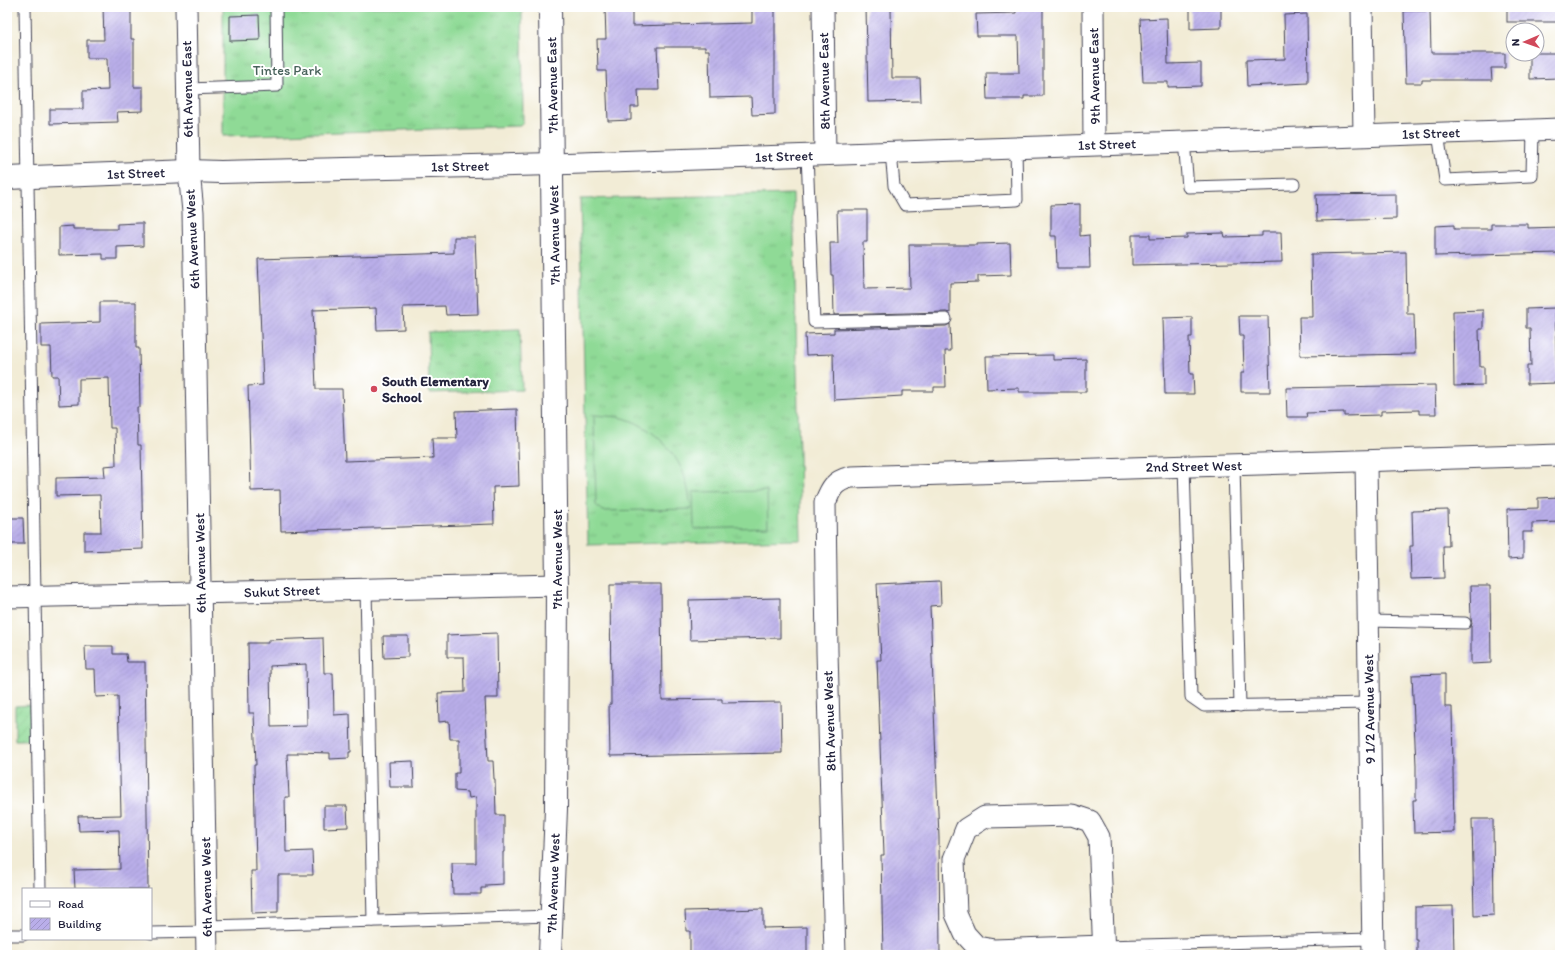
<svg xmlns="http://www.w3.org/2000/svg" width="1567" height="962" viewBox="0 0 1567 962" font-family="Itim,sans-serif">
<style>
.grass{fill:url(#grass-tufts);stroke:#587e68}
.garden{fill:url(#garden-furrows);stroke:#587e68}
.pitch{fill:#8fda96;stroke:#587e68}
.building{fill:url(#building-hatch);fill-rule:evenodd}
.lines{fill:none;stroke-linecap:round;stroke-linejoin:round}
.service-casing{stroke:#414052;stroke-width:13}
.minor-casing{stroke:#414052;stroke-width:23}
.tertiary-casing{stroke:#414052;stroke-width:24}
.service{stroke:#fff;stroke-width:11}
.minor{stroke:#fff;stroke-width:21}
.tertiary{stroke:#fff;stroke-width:22}
.poi-dot{fill:#d1495b;stroke:#fff;stroke-width:1.5}
.labels{text-anchor:middle;stroke-width:4;stroke-linejoin:round;paint-order:stroke}
.park-label{font-size:14px;fill:#48625b;stroke:#fff}
.street-label{font-size:14px;fill:#22223b;stroke:#fff}
.poi-label{font-size:14px;font-weight:bold;fill:#22223b;stroke:#fff;text-anchor:start}
</style>
<defs>
<pattern id="grass-tufts" width="24" height="20" patternUnits="userSpaceOnUse"><rect width="24" height="20" fill="#8fda96"/><path d="M3 7l-1-3M5 7V3M7 7l1-3M15 17l-1-3M17 17v-4M19 17l1-3" fill="none" stroke="#7bbb82"/></pattern>
<pattern id="garden-furrows" width="10" height="10" patternUnits="userSpaceOnUse"><rect width="10" height="10" fill="#8fda96"/><path d="M-1 1l2-2M0 10L10 0M9 11l2-2" fill="none" stroke="#7bbb82"/></pattern>
<pattern id="building-hatch" width="6" height="6" patternUnits="userSpaceOnUse"><rect width="6" height="6" fill="#b9aee9"/><path d="M-1 1l2-2M0 6l6-6M5 7l2-2" fill="none" stroke="#9f95c9"/></pattern>
</defs>
<rect width="100%" height="100%" fill="#fff"/>
<filter id="ink" filterUnits="userSpaceOnUse"><feTurbulence type="fractalNoise" baseFrequency=".025" numOctaves="2"/><feDisplacementMap in="SourceGraphic" scale="8" xChannelSelector="R" yChannelSelector="G"/><feConvolveMatrix kernelMatrix="1 2 1 2 8 2 1 2 1" color-interpolation-filters="sRGB"/></filter>
<filter id="wash" filterUnits="userSpaceOnUse"><feTurbulence type="fractalNoise" baseFrequency=".012" numOctaves="4" result="noise"/><feDisplacementMap in="SourceGraphic" scale="16" xChannelSelector="R" yChannelSelector="G"/><feGaussianBlur stdDeviation="0.9" result="paint"/><feColorMatrix in="noise" values="0 0 0 0 0 0 0 0 0 0 0 0 0 0 0 0 0 1.4 0 .05"/><feComposite in="paint" operator="in"/></filter>
<g filter="url(#wash)">
<rect width="100%" height="100%" fill="#f2ecd6"/>
<g class="grass">
<polygon points="223,7 522,7 523,123 520,126 223,136"/>
<polygon points="793,194 801,540 588,545 580,199"/>
<polygon points="520,329 522,390 429,393 428,332"/>
</g>
<polygon class="garden" points="30,705 31,740 15,740 15,706"/>
<g class="pitch">
<path d="M 594,415 C 602,416 611,416 619,417 C 651,424 680,453 687,485 C 689,493 690,501 691,509 L 602,511 L 596,505 Z"/>
<polygon points="767,491 768,527 694,529 693,492"/>
</g>
<g id="blocks">
<g class="building">
<polygon points="103,7 131,7 131,39 134,39 134,87 143,87 143,111 117,112 118,122 50,124 50,109 83,109 83,91 108,90 107,58 87,58 87,40 104,40"/>
<polygon points="605,7 632,7 632,26 752,23 752,7 775,7 775,114 752,115 751,97 710,98 709,50 705,50 705,47 657,47 659,90 638,90 639,107 631,107 631,120 608,121 606,71 598,71 597,39 606,39"/>
<polygon points="866,7 891,7 892,78 920,78 921,101 868,102"/>
<polygon points="1016,7 1043,7 1043,96 1024,96 1024,99 987,99 986,73 1019,73 1018,36 977,36 976,14 1016,13"/>
<polygon points="1190,7 1221,7 1221,28 1190,29"/>
<rect x="1507" y="7" width="53" height="15"/>
<polygon points="1404,11 1430,11 1431,53 1505,53 1505,68 1491,68 1492,80 1422,80 1422,83 1406,83"/>
<polygon points="1307,14 1308,83 1247,86 1246,60 1285,59 1284,15"/>
<polygon points="259,15 260,40 230,41 230,16"/>
<polygon points="1167,18 1168,64 1201,63 1201,86 1168,87 1168,82 1143,82 1140,19"/>
<polygon points="1537,53 1560,53 1560,78 1530,79 1530,54"/>
<polygon points="1396,194 1396,219 1317,221 1316,195"/>
<polygon points="1080,204 1080,236 1089,235 1090,268 1057,268 1056,236 1051,236 1051,205"/>
<polygon points="837,210 867,210 867,242 863,242 864,289 910,288 909,245 977,245 977,244 1010,243 1011,275 978,276 978,282 950,283 950,313 946,312 834,315 833,275 831,275 830,243 838,243"/>
<polygon points="139,223 143,223 143,246 117,247 117,259 103,259 103,254 59,255 59,227 73,226 73,229 117,229 117,224"/>
<polygon points="1491,224 1528,224 1528,228 1560,227 1560,253 1435,256 1435,226 1454,225 1454,229 1491,229"/>
<polygon points="1262,232 1281,232 1282,262 1132,265 1132,235 1150,235 1150,239 1187,238 1187,234 1224,233 1225,237 1262,236"/>
<polygon points="454,237 475,237 478,314 446,315 445,306 403,307 404,329 377,330 376,308 313,310 316,389 342,389 345,461 433,458 432,438 457,438 456,411 517,409 519,486 493,487 494,524 281,531 280,490 251,491 248,386 263,385 258,259 454,253"/>
<polygon points="1406,252 1407,314 1414,314 1415,354 1300,356 1299,317 1312,317 1311,254"/>
<polygon points="100,302 136,302 136,348 139,348 140,407 137,407 138,445 141,445 143,549 84,551 84,532 101,532 100,495 56,496 56,478 105,477 104,466 116,465 115,428 110,428 109,378 79,379 79,404 59,405 58,376 52,376 51,347 41,347 41,324 100,322"/>
<polygon points="1555,308 1557,383 1527,384 1527,366 1531,366 1530,328 1526,328 1526,309"/>
<polygon points="1483,310 1483,329 1479,329 1480,367 1484,367 1484,385 1454,386 1453,311"/>
<polygon points="1239,316 1268,316 1270,392 1241,392 1241,373 1244,373 1243,336 1240,336"/>
<polygon points="1192,317 1192,337 1189,337 1190,374 1193,374 1194,394 1165,394 1163,318"/>
<polygon points="950,324 951,351 945,351 946,387 934,387 934,391 902,391 902,396 834,400 833,354 806,355 805,334 834,333 834,329 946,326"/>
<polygon points="1053,355 1053,360 1086,359 1086,392 1019,392 1019,388 987,389 986,356"/>
<polygon points="1435,385 1436,414 1419,414 1419,410 1381,411 1381,415 1344,416 1344,412 1306,413 1307,417 1287,417 1286,388"/>
<polygon points="1560,497 1560,522 1532,523 1532,532 1523,532 1523,558 1508,559 1507,509 1538,508 1538,498"/>
<polygon points="1448,510 1449,546 1443,546 1444,578 1411,579 1410,546 1413,546 1412,511"/>
<polygon points="7,518 23,518 24,544 7,544"/>
<polygon points="940,581 941,605 930,606 939,838 940,955 883,955 881,855 884,855 877,660 881,660 877,584"/>
<polygon points="610,584 661,584 662,700 722,699 722,703 781,702 782,753 610,756 609,704 611,704"/>
<polygon points="1470,586 1490,586 1491,663 1471,664 1471,627 1472,623 1471,619"/>
<polygon points="780,598 780,638 690,640 689,600"/>
<polygon points="497,633 498,698 485,698 488,761 493,761 494,779 495,779 496,815 504,815 504,852 503,852 503,884 486,885 486,888 481,888 481,894 453,894 452,863 476,863 476,797 469,798 468,792 455,791 455,773 459,773 459,739 450,739 449,721 439,722 438,693 465,692 464,657 447,657 447,635"/>
<polygon points="383,636 408,636 408,657 384,658"/>
<path d="M 323,638 L 324,673 L 333,673 L 334,715 L 350,714 L 351,752 L 349,752 L 349,758 L 330,759 L 330,753 L 298,752 L 298,754 L 287,754 L 289,797 L 285,797 L 286,852 L 312,851 L 313,875 L 278,875 L 278,912 L 252,913 L 251,871 L 256,871 L 254,765 L 256,765 L 254,713 L 249,713 L 248,643 L 268,643 L 268,640 ZM 306,664 L 307,726 L 271,727 L 270,666 Z"/>
<polygon points="85,646 113,646 113,654 126,654 127,662 145,662 148,889 75,889 74,870 120,869 119,830 79,831 78,816 121,815 118,696 96,697 95,669 86,669"/>
<polygon points="1445,674 1445,707 1452,707 1454,832 1414,833 1413,800 1416,800 1416,765 1412,675"/>
<polygon points="413,761 414,787 390,787 389,762"/>
<polygon points="324,806 347,806 348,827 324,828"/>
<polygon points="1472,819 1493,819 1494,915 1474,916"/>
<polygon points="1453,906 1454,955 1417,955 1417,939 1415,939 1415,907"/>
<polygon points="763,909 763,928 807,927 807,955 690,954 690,931 686,931 685,911"/>
</g>
</g>
</g>
<g filter="url(#ink)">
<use href="#blocks" fill-opacity="0" stroke="#414052" stroke-width="1"/>
<g class="lines">
<g class="service-casing">
<g id="service">
<polyline points="25,7 40,889"/>
<polyline points="187,89 277,86 276,7"/>
<polyline points="1438,133 1445,180 1532,176 1533,130"/>
<polyline points="1184,141 1188,187 1294,184"/>
<polyline points="891,152 894,186 905,205 1017,200 1016,147"/>
<polyline points="807,155 814,322 946,319"/>
<polyline points="1234,465 1240,706"/>
<polyline points="1184,466 1191,697 1204,706 1369,703"/>
<polyline points="366,589 373,921"/>
<polyline points="1368,621 1465,623"/>
<polyline points="207,926 551,916"/>
<polyline points="151,933 207,932"/>
<polyline points="7,935 23,935"/>
<polyline points="1104,946 1372,939"/>
</g>
</g>
<g class="minor-casing">
<g id="minor">
<polyline points="186,7 189,171 193,212 207,955"/>
<polyline points="823,7 825,154"/>
<polyline points="1093,7 1094,144"/>
<polyline points="1362,7 1364,135"/>
<polyline points="553,164 1560,129"/>
<polyline points="1366,462 1373,955"/>
<polyline points="7,597 557,585"/>
<polyline points="1104,946 994,950 977,947 965,934 956,914 954,859 966,829 985,817 1072,815 1090,821 1099,837 1104,955"/>
<path d="M 835,955 L 827,651 L 825,503 C 831,488 834,481 851,477 C 1087,468 1324,463 1560,455"/>
</g>
</g>
<g class="tertiary-casing">
<g id="tertiary">
<polyline points="550,7 557,585 556,809 550,955"/>
<polyline points="7,178 189,171 221,172 553,164"/>
</g>
</g>
<use href="#service" class="service"/>
<use href="#minor" class="minor"/>
<use href="#tertiary" class="tertiary"/>
</g>
</g>
<circle class="poi-dot" cx="374" cy="389" r="4"/>
<g class="labels">
<g class="park-label">
<text x="287" y="75">Tintes Park</text>
</g>
<g class="street-label">
<text transform="translate(1094 76) rotate(-91)" y="5">9th Avenue East</text>
<text transform="translate(824 81) rotate(-91)" y="5">8th Avenue East</text>
<text transform="translate(552 85) rotate(-91)" y="5">7th Avenue East</text>
<text transform="translate(187 89) rotate(-91)" y="5">6th Avenue East</text>
<text transform="translate(1431 133) rotate(-2)" y="5">1st Street</text>
<text transform="translate(1107 144) rotate(-2)" y="5">1st Street</text>
<text transform="translate(784 156) rotate(-2)" y="5">1st Street</text>
<text transform="translate(460 166) rotate(-1)" y="5">1st Street</text>
<text transform="translate(136 173) rotate(-2)" y="5">1st Street</text>
<text transform="translate(554 235) rotate(-91)" y="5">7th Avenue West</text>
<text transform="translate(192 239) rotate(-93)" y="5">6th Avenue West</text>
<text transform="translate(1194 466) rotate(-1)" y="5">2nd Street West</text>
<text transform="translate(557 559) rotate(-90)" y="5">7th Avenue West</text>
<text transform="translate(200 563) rotate(-91)" y="5">6th Avenue West</text>
<text transform="translate(282 591) rotate(-2)" y="5">Sukut Street</text>
<text transform="translate(1369 709) rotate(-91)" y="5">9 1/2 Avenue West</text>
<text transform="translate(829 721) rotate(-92)" y="5">8th Avenue West</text>
<text transform="translate(553 883) rotate(-88)" y="5">7th Avenue West</text>
<text transform="translate(206 887) rotate(-91)" y="5">6th Avenue West</text>
</g>
<g class="poi-label">
<text x="382" y="386">South Elementary<tspan x="382" dy="16">School</tspan></text>
</g>
</g>
<rect width="1567" height="962" fill="none" stroke="#fff" stroke-width="24"/>
<rect x="22" y="888" width="130" height="52" fill="#ffffff" stroke="#a7a7b1"/>
<rect x="30" y="901" width="20" height="6" fill="#ffffff" stroke="#a7a7b1"/>
<text x="58" y="908" font-size="12" fill="#22223b">Road</text>
<rect x="30" y="918" width="20" height="12" fill="url(#building-hatch)" stroke="#a7a7b1"/>
<text x="58" y="928" font-size="12" fill="#22223b">Building</text>
<g transform="translate(1525 42) rotate(268)"><circle r="19" fill="#ffffff" stroke="#a7a7b1"/>
<path d="M0-3L7 15L0 10L-7 15Z" fill="#d1495b"/>
<text y="-6" font-size="11" font-weight="bold" text-anchor="middle" fill="#22223b">N</text>
</g>
</svg>
